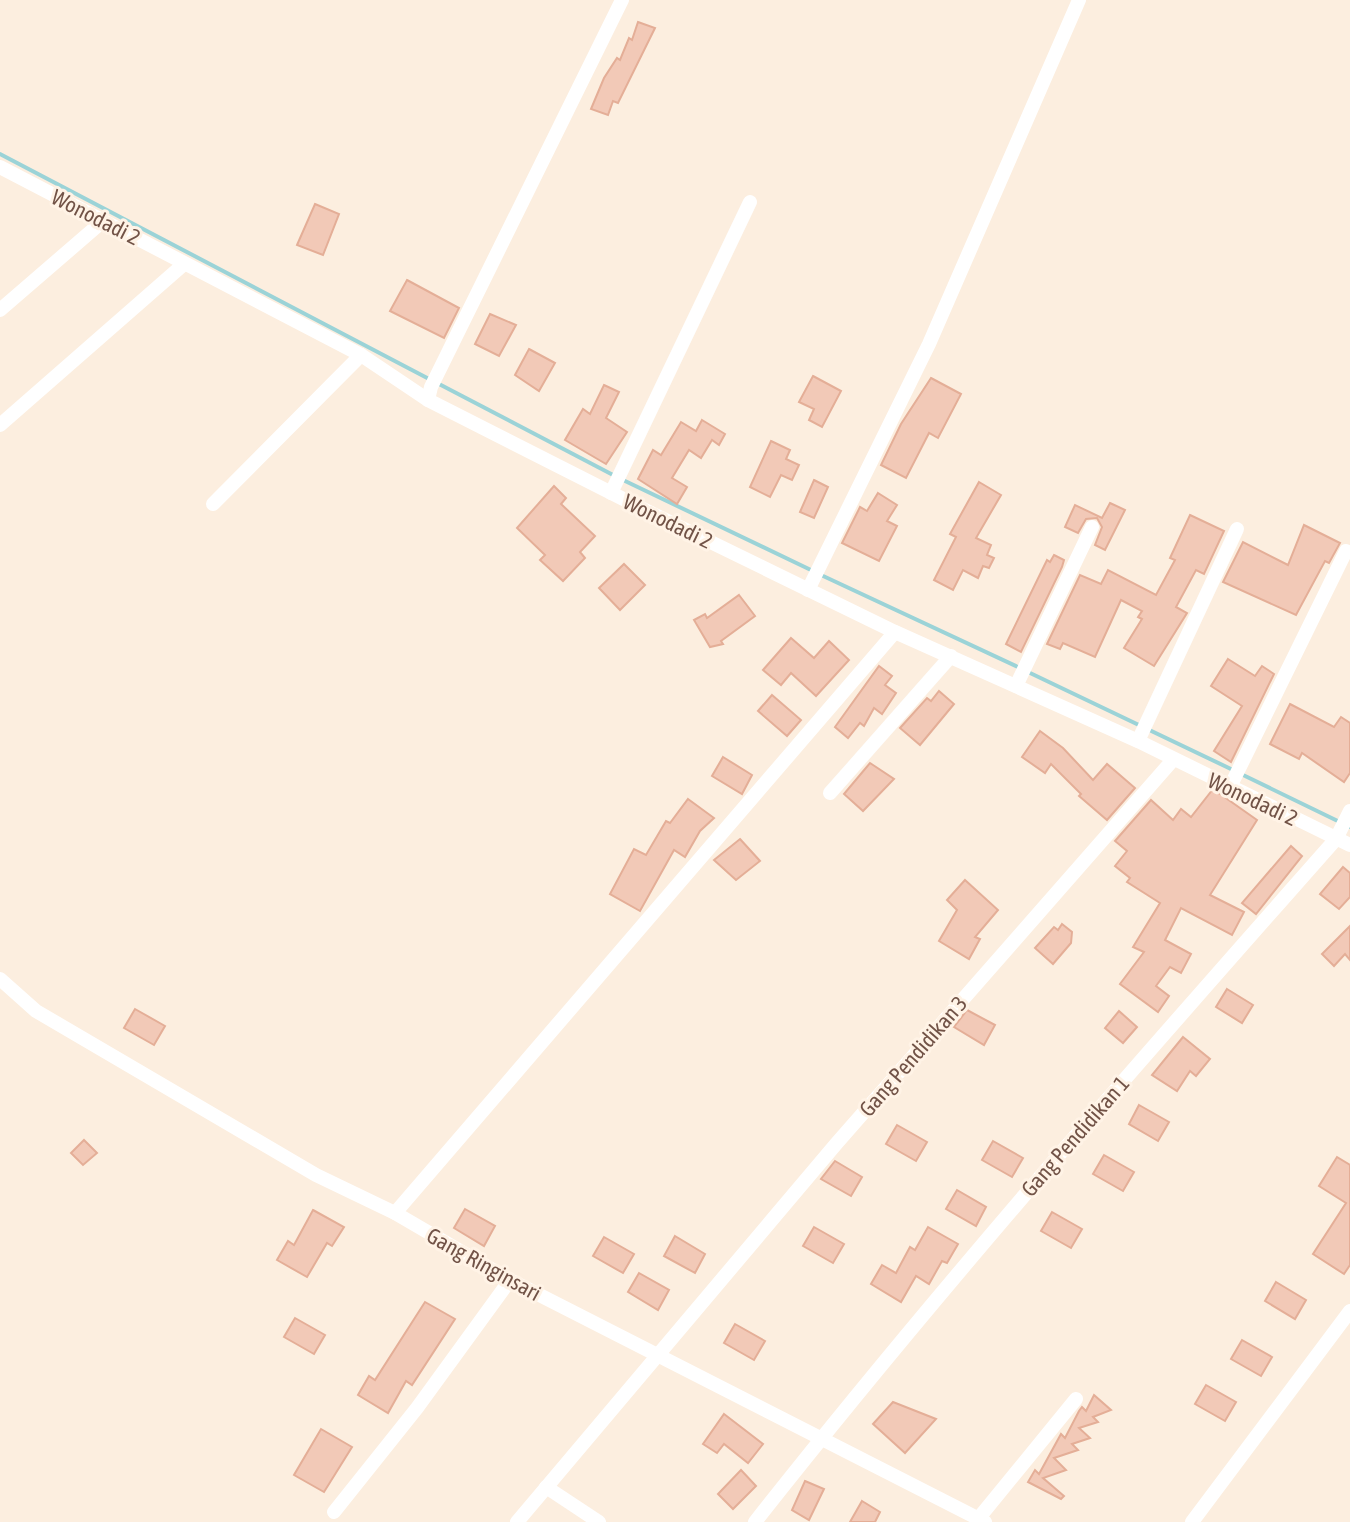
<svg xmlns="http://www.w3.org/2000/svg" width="1350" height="1522" viewBox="0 0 1350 1522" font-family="'Asap Condensed',sans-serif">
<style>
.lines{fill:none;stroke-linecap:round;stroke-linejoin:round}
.stream{stroke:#9bd3d7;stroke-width:4}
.building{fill:#f2c9b7;stroke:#e4ae97;stroke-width:2}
.minor{stroke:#fff;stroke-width:14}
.labels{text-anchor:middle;stroke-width:6;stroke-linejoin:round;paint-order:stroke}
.street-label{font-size:22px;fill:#725347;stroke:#fff3e6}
</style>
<rect width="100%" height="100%" fill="#fceedf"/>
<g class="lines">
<g class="stream">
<polyline points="0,154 431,380"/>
<polyline points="439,384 615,476"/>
<polyline points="623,480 813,571"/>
<polyline points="821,575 1020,668"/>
<polyline points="1028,672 1233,770"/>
<polyline points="1241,774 1350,827"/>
</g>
</g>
<g class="building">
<polygon points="638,22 655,28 618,103 613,101 608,115 591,109 604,78 617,58 620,60 629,38 632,40"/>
<polygon points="315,204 339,214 323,255 297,245"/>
<polygon points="407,280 459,308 444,338 390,311"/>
<polygon points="490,314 516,325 499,356 475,344"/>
<polygon points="529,349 555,363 539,391 515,375"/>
<polygon points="813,376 841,391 822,427 809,420 814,409 799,402"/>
<polygon points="931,378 961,394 938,438 929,433 906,478 881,465 901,424"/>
<polygon points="604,385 619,392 606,418 627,432 606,464 565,440 583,409 590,414"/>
<polygon points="702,420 725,434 719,445 712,440 701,458 689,450 672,478 687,487 677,504 638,479 653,450 661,455 681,422 696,431"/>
<polygon points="771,441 790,450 786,459 799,465 792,480 781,475 770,497 750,487"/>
<polygon points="814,480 828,487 814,518 800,512"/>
<polygon points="979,482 1001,495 976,538 991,545 987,555 994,558 989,568 983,566 978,578 963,570 953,590 934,580 956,537 950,534"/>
<polygon points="554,486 566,498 561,504 595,536 580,552 585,558 563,581 540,560 545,555 517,528"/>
<polygon points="878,493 897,505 887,521 897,526 879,561 842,543 860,507 867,511"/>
<polygon points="1110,503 1125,510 1105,550 1095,545 1102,527 1097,518 1086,519 1078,533 1065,527 1075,505 1102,518"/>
<polygon points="1190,515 1224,531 1204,574 1196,570 1176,607 1187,613 1154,666 1124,648 1142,619 1138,617 1142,611 1121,600 1095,657 1063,643 1060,649 1047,644 1080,575 1101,584 1108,570 1156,595 1175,560 1170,558"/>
<polygon points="1304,525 1340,543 1329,563 1325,561 1296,615 1223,582 1243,542 1288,565"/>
<polygon points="1054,555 1064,560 1062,567 1021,652 1006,644 1047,560 1050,562"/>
<polygon points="624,564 645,585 620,610 599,588"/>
<polygon points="739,595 755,616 721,641 723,644 710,647 694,620 705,614 707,618"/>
<polygon points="791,638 814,658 829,641 849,660 816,696 791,673 781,685 763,670"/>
<polygon points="1228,659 1255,676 1262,666 1274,674 1231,762 1214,751 1242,706 1211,686"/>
<polygon points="879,666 892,676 885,685 896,693 882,714 874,708 864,726 860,723 848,738 835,727"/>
<polygon points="939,691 954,704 920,745 900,728 927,698 931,701"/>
<polygon points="772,695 801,720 787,736 758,711"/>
<polygon points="1290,704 1334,727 1341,717 1350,723 1350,773 1344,782 1302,753 1299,759 1270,744"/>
<polygon points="1040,731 1063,748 1093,780 1107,764 1135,788 1107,820 1079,796 1081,794 1051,764 1045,773 1022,757"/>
<polygon points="723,757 752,775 742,794 712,776"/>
<polygon points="870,763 894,779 863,811 844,794"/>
<polygon points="1213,789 1257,820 1210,895 1244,912 1232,935 1181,908 1165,940 1191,954 1181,973 1170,967 1156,986 1169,996 1158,1012 1120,984 1144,952 1133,947 1160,903 1127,882 1130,878 1115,866 1127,851 1115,841 1151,800 1173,820 1181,809 1191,817"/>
<polygon points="688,799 714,818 700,831 685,857 674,850 640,911 610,894 634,849 646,855 666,821 670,823"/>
<polygon points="740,839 760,861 736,880 714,860"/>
<polygon points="1291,846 1302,856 1256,914 1242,903"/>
<polygon points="1343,867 1350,873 1350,897 1339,909 1320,894"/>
<polygon points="965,880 998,910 975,937 980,939 969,959 939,941 957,910 947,900"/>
<polygon points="1062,924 1072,932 1071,943 1053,964 1035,948 1054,927 1058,930"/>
<polygon points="1350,926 1350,960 1345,954 1334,966 1322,954"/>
<polygon points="1227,989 1253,1005 1242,1023 1216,1007"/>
<polygon points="135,1009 165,1026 154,1045 124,1028"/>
<polygon points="967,1010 995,1025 984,1045 954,1027"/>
<polygon points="1119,1011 1137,1027 1123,1043 1105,1028"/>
<polygon points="1183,1037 1210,1059 1196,1076 1190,1071 1177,1091 1152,1075"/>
<polygon points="1139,1105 1169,1122 1158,1141 1129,1124"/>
<polygon points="897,1125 927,1142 916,1161 886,1144"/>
<polygon points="84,1140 97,1153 83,1165 71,1153"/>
<polygon points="993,1141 1023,1158 1012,1177 982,1160"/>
<polygon points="1104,1155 1134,1172 1123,1191 1093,1174"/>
<polygon points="1337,1157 1350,1165 1350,1265 1344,1274 1313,1254 1346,1203 1319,1186"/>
<polygon points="835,1161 862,1177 851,1196 821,1179"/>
<polygon points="957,1190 986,1207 976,1226 946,1209"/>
<polygon points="465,1209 495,1226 484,1246 454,1228"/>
<polygon points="313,1210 344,1227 332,1246 327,1243 307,1277 277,1260 288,1241 294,1245"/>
<polygon points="1052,1212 1082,1229 1071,1248 1041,1231"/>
<polygon points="814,1227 844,1244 833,1263 803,1246"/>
<polygon points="928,1227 958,1244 947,1263 942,1261 929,1284 916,1276 901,1302 871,1284 882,1265 896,1273 910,1247 915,1250"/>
<polygon points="675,1236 705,1254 695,1273 664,1256"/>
<polygon points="604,1237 634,1254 623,1273 593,1256"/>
<polygon points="639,1273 669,1290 658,1310 628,1292"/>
<polygon points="1276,1282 1306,1300 1295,1319 1265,1301"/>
<polygon points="425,1302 455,1319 412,1385 406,1381 388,1413 358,1395 369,1376 375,1380"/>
<polygon points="295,1318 325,1335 314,1354 284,1337"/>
<polygon points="735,1324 765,1341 754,1360 724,1343"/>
<polygon points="1242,1340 1272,1357 1261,1376 1231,1359"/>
<polygon points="1206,1385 1236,1402 1225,1421 1195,1404"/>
<polygon points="1094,1395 1111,1410 1093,1417 1098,1422 1079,1428 1090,1438 1072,1444 1078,1450 1054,1458 1066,1470 1043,1478 1064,1496 1061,1499 1028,1482 1035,1470 1039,1474 1061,1434 1065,1438 1079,1411 1082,1407 1086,1411"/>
<polygon points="893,1402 936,1419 905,1453 873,1424"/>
<polygon points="724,1414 763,1444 748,1463 724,1444 717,1453 703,1444"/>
<polygon points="321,1429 352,1447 324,1492 294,1475"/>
<polygon points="741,1470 756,1486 733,1509 718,1494"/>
<polygon points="805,1481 824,1489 809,1520 792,1510"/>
<polygon points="862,1501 880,1512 875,1522 850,1522"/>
</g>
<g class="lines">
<g class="minor">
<polyline points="0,167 361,355 428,400 647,511 895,632 1138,741 1350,845"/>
<polyline points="0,310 103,221"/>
<polyline points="428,400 431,387 622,0"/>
<polyline points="0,425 184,264"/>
<polyline points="611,493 750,202"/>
<polyline points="213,504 361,355"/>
<polyline points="808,590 929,344 1079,0"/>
<polyline points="1016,686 1092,527"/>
<polyline points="1138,741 1237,529"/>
<polyline points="1230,787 1346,551"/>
<polyline points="830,793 951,656"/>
<polyline points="0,979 36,1011 316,1175 395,1213 510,1280 985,1522"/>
<polyline points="395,1213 895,632"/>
<polyline points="546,1487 599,1522"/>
<polyline points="334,1512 417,1408 510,1280"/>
<polyline points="978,1519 1076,1399"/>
<polyline points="517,1522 836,1144 1172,761"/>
<path d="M 755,1522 C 940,1287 1138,1063 1336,839 L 1350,811"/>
<polyline points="1192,1522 1350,1311"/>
</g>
</g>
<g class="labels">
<g class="street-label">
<text transform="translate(96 217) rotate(27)" y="8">Wonodadi 2</text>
<text transform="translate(668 521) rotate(26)" y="8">Wonodadi 2</text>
<text transform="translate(1253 799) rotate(25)" y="8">Wonodadi 2</text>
<text transform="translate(913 1056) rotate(-49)" y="8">Gang Pendidikan 3</text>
<text transform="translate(1075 1136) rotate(-49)" y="8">Gang Pendidikan 1</text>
<text transform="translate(484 1264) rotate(29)" y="8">Gang Ringinsari</text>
</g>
</g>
</svg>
